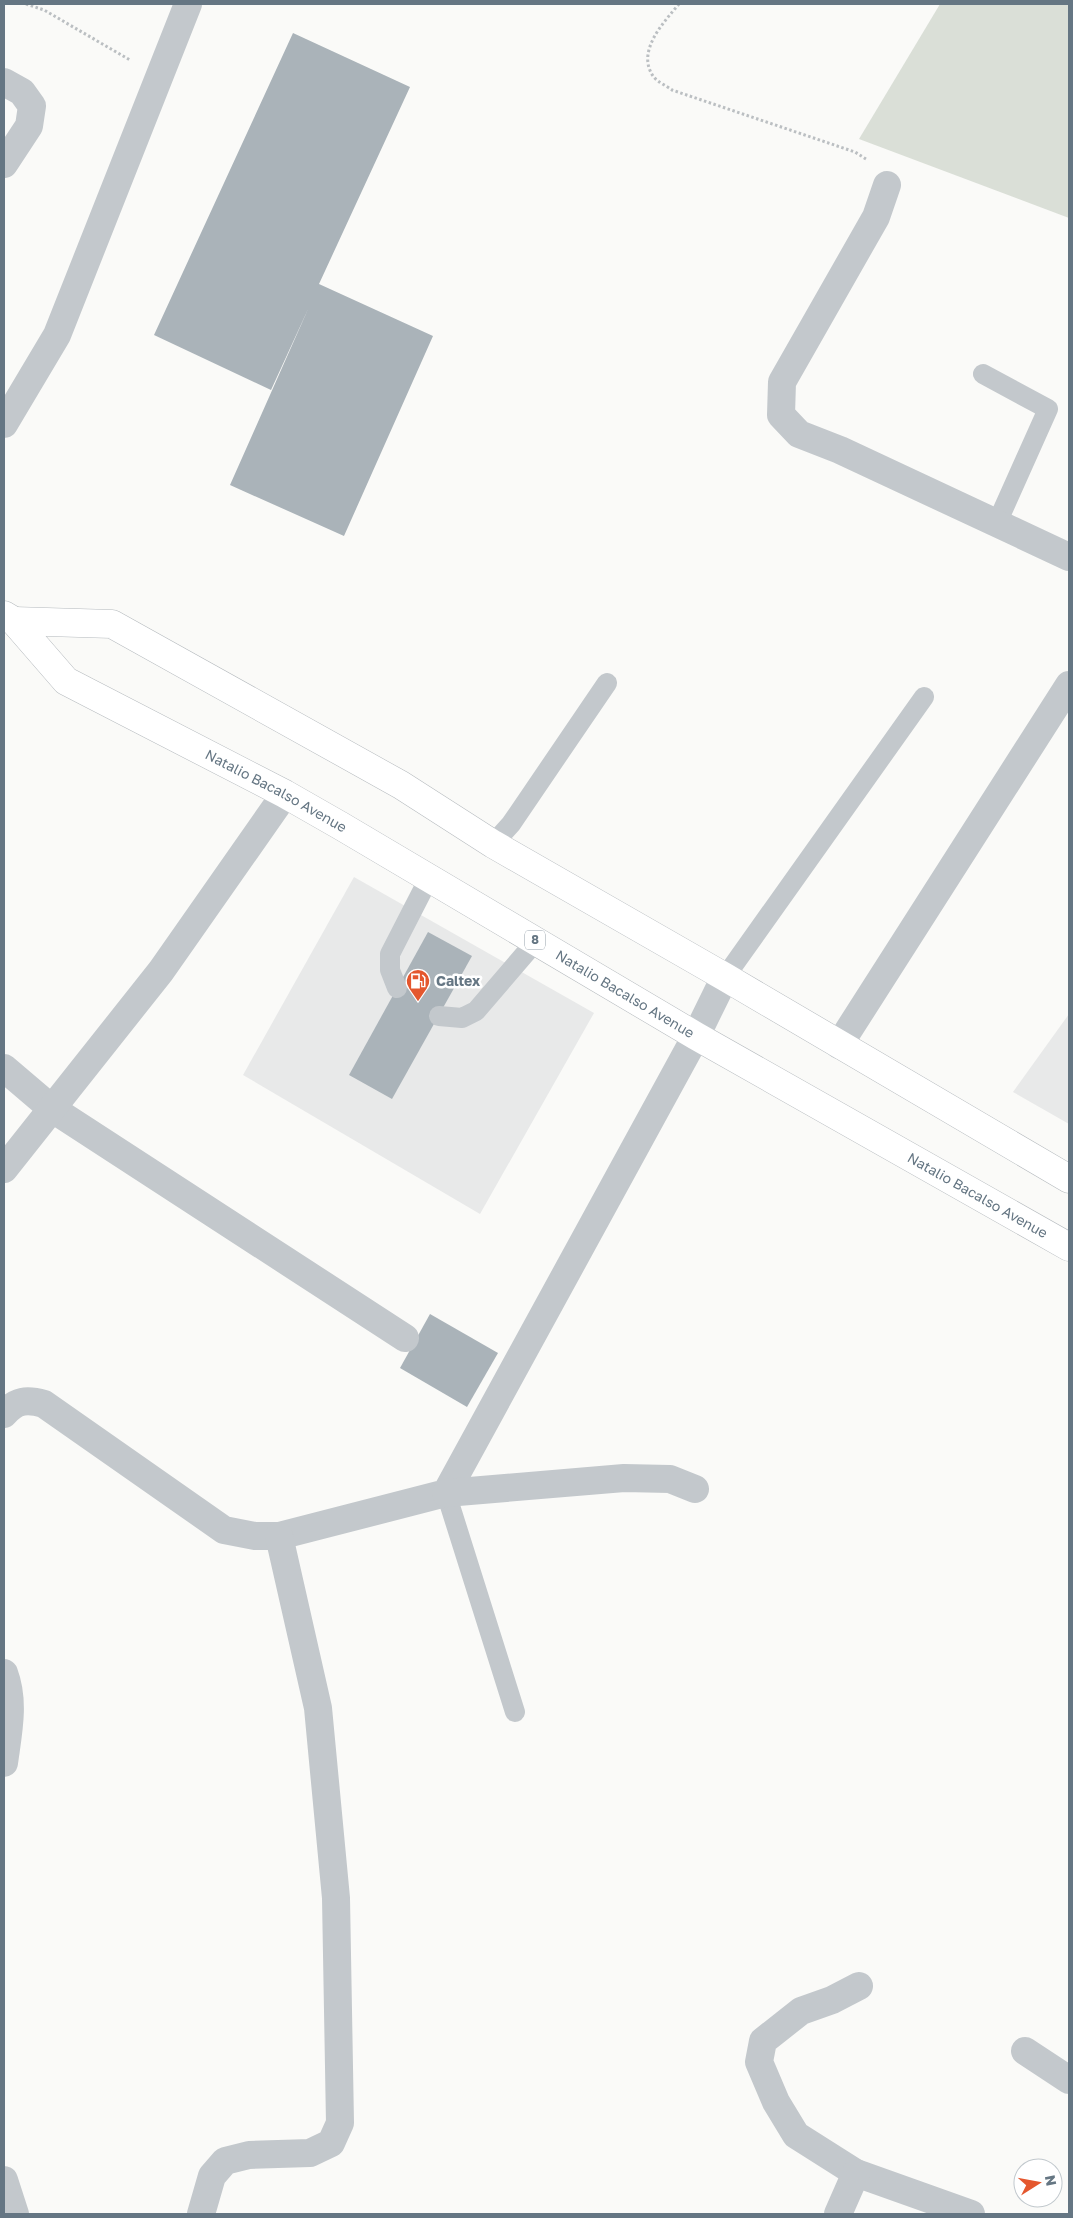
<svg xmlns="http://www.w3.org/2000/svg" width="1073" height="2218" viewBox="0 0 1073 2218" font-family="'Golos Text',sans-serif">
<style>
.built{fill:#e8e9e9}
.green{fill:#dadfd7}
.building{fill:#aab3b9}
.lines{fill:none;stroke-linecap:round;stroke-linejoin:round}
.primary-casing{stroke:#b5babe;stroke-width:29}
.path{stroke:#bbbfc2;stroke-width:3;stroke-dasharray:2.5 2.5;stroke-linecap:butt}
.lane{stroke:#c3c8cc;stroke-width:20}
.street{stroke:#c3c8cc;stroke-width:28}
.primary{stroke:#fff;stroke-width:28}
.labels{text-anchor:middle;stroke-width:5;stroke-linejoin:round;paint-order:stroke}
.shield{fill:#fff;stroke:#939fa8;stroke-width:1}
.shield-label{font-size:12px;font-weight:bold;fill:#657683}
.street-label{font-size:14px;fill:#657683;stroke:#fff}
.poi-label{font-size:14px;font-weight:bold;fill:#657683;stroke:#fff;text-anchor:start}
</style>
<rect width="100%" height="100%" fill="#fafaf8"/>
<g class="built">
<polygon points="354,877 594,1013 480,1214 243,1075"/>
<polygon points="1069,1014 1069,1124 1013,1092"/>
</g>
<polygon class="green" points="940,4 1069,4 1069,218 859,139"/>
<g class="building">
<polygon points="293,33 410,87 319,284 433,336 344,536 230,485 309,307 271,390 154,335"/>
<polygon points="428,932 472,956 392,1099 349,1075"/>
<polygon points="430,1314 498,1353 467,1407 400,1368"/>
</g>
<g class="lines">
<g class="primary-casing">
<g id="primary">
<path id="s1" d="M 4,615 L 14,621 L 66,681 L 285,794 L 341,826 L 696,1036 L 1069,1247"/>
<polyline points="14,621 112,624 401,785 493,844 725,977 1069,1179"/>
</g>
</g>
<g class="path">
<polyline points="26,4 44,10 130,60"/>
<path d="M 679,4 C 664,22 636,51 653,76 C 657,82 667,86 672,90 L 855,152 L 866,159"/>
</g>
<g class="lane">
<polyline points="983,374 1048,409 997,523"/>
<polyline points="493,844 511,824 607,683"/>
<polyline points="725,977 924,697"/>
<polyline points="397,988 390,970 390,954 429,878"/>
<polyline points="439,1016 462,1018 476,1011 536,941"/>
<polyline points="446,1493 515,1712"/>
</g>
<g class="street">
<polyline points="4,82 22,92 32,106 29,126 4,164"/>
<polyline points="887,185 876,217 782,382 781,415 799,434 840,450 1069,557"/>
<polyline points="4,424 57,335 188,4"/>
<polyline points="839,1045 1069,685"/>
<polyline points="4,1068 51,1108 405,1338"/>
<polyline points="4,1169 161,971 285,794"/>
<path d="M 4,1414 C 16,1400 27,1399 44,1404 L 224,1530 L 255,1536 L 279,1536 L 446,1493 L 696,1036 L 725,977"/>
<polyline points="446,1493 624,1478 670,1479 695,1489"/>
<path d="M 4,1673 C 15,1702 8,1733 4,1763"/>
<polyline points="859,1986 832,2000 801,2011 763,2041 759,2062 776,2102 796,2135 856,2173 971,2214"/>
<polyline points="1025,2051 1069,2080"/>
<polyline points="4,2180 15,2214"/>
<polyline points="201,2214 212,2176 225,2161 249,2155 310,2153 331,2143 340,2123 336,1898 318,1708 279,1536"/>
<polyline points="838,2214 856,2173"/>
</g>
<use href="#primary" class="primary"/>
</g>
<defs>
<g id="fuel-pin" transform="scale(1.25)"><path d="M0 17L-7.5 6A9.5 9.5 0 1 1 7.5 6Z" fill="#e4572e" stroke="#fff"/><path d="M-5.5-6h7V0h2V4h1.3V-2.5L3-4.5l.8-.8L6-3V5H2.5V1h-1V6h-7ZM-4.2-4.7v3.2H.2V-4.7Z" fill="#fff"/></g>
</defs>
<g fill-rule="evenodd">
<use href="#fuel-pin" x="418" y="981"/>
</g>
<g class="labels">
<rect class="shield" x="525" y="930.5" width="20" height="19" rx="4"/>
<g class="shield-label">
<text x="535" y="944">8</text>
</g>
<g class="street-label">
<text dy="5" stroke="none"><textPath href="#s1" startOffset="328">Natalio Bacalso Avenue</textPath></text>
<text dy="5" stroke="none"><textPath href="#s1" startOffset="732">Natalio Bacalso Avenue</textPath></text>
<text dy="5" stroke="none"><textPath href="#s1" startOffset="1138">Natalio Bacalso Avenue</textPath></text>
</g>
<g class="poi-label">
<text x="436" y="986">Caltex</text>
</g>
</g>
<rect width="1073" height="2218" fill="none" stroke="#657683" stroke-width="10"/>
<g transform="translate(1038 2183) rotate(79)"><circle r="24" fill="#ffffff" stroke="#c1c8cd"/>
<path d="M0-4L9 19L0 12L-9 19Z" fill="#e4572e"/>
<text y="-8" font-size="14" font-weight="bold" text-anchor="middle" fill="#657683">N</text>
</g>
</svg>
